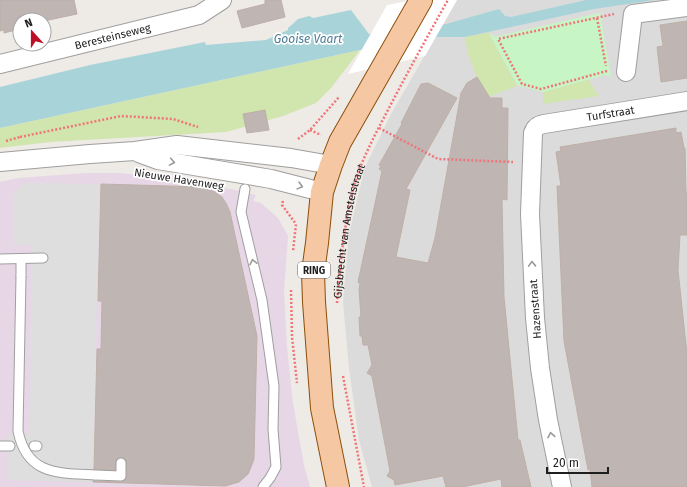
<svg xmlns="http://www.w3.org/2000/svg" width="687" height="487" viewBox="0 0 687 487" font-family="'Fira Sans',sans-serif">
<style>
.residential{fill:#dcdbdb}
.industrial{fill:#e7d7e6}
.grass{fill:#d1e5ae}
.park{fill:#c8f5c5}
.parking{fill:#dedede}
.water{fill:#a8d4d9}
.pier{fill:#fff}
.building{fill:#bfb5b2;stroke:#bfafa8}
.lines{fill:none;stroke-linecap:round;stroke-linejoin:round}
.service-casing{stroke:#9f9f9f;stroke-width:11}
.minor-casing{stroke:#9f9f9f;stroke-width:20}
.primary-casing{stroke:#8d500b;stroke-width:24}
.path{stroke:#ef7579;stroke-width:2.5;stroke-dasharray:2 2;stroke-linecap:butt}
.service{stroke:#fff;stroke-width:9}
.minor{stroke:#fff;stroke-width:18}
.primary{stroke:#f5c7a3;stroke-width:22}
.service-bridge-casing{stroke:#9f9f9f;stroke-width:11;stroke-linecap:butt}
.service-bridge{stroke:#fff;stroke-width:9}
.oneway{stroke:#9a9a9a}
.labels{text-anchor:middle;stroke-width:3.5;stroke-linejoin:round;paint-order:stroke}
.shield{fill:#fff;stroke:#626262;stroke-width:1}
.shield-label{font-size:10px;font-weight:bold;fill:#1e1e1e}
.street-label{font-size:11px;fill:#1e1e1e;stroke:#fff}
.water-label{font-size:12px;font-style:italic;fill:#4c7c98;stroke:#fff}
</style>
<rect width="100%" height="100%" fill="#eeeae5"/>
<polygon class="residential" points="457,0 687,0 687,487 372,487 359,440 349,368 343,302 349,234 365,167 391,114"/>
<polygon class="industrial" points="86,173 119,173 153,176 235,190 256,195 253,201 261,203 278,218 288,236 284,291 287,347 293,403 304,465 310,487 0,487 0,182 18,178"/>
<g class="grass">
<polygon points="486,33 489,33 517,86 489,97 477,77 468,55 465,37"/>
<polygon points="360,50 331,88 316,103 283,116 226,132 50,142 0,148 0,128"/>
<polygon points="588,79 599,96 543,104 543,92"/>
</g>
<polygon class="park" points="600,13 611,77 605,75 543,92 517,85 490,35 492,34 494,37"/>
<polygon class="parking" points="23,183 100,184 93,470 95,406 112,406 254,459 248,474 239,482 225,486 7,480 8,434 30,434 31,245 13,244 13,196"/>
<polygon class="water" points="586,0 654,0 594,9 465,37 437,37 360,50 0,128 0,87 90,65 205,42 206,45 266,40 288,30 288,28 298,19 309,16 313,18 351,10 369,34 446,24 499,9 505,16 511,17"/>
<polygon class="pier" points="413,0 457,0 425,56 348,74 387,5"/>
<g class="building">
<polygon points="0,0 74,0 77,14 44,21 20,20 20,29 4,33 4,30 0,31"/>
<polygon points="265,0 281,0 285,17 242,28 237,11 265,4"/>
<polygon points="687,21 687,78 661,82 657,47 663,46 660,25"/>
<polygon points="477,77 490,98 502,98 502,108 508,108 507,200 502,199 504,297 518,440 520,440 531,487 502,487 501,479 462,487 446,487 443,476 395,485 394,480 387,476 390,471 372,376 367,373 372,365 368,345 363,345 362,336 360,336 359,317 361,317 359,289 360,284 358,282 382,171 379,169 381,166 379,165 402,124 401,123 421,84 428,83 457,98 406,189 410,190 396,257 428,263 435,238 461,93 467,83"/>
<polygon points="265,110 269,130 247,133 243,114"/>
<polygon points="676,128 676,133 681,132 684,148 685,148 686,193 687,193 687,235 680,235 678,270 687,354 687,487 592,487 590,469 588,470 564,341 557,186 561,186 556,152 561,151 560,147"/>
<polygon points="101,184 203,187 215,192 222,197 227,205 230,212 257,336 254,459 251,467 248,474 239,482 225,486 93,482 93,481 121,482 126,479 127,476 126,460 121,457 116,460 115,470 94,469 97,349 101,349 102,301 98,301"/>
</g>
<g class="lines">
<g class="service-casing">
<g id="service">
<polyline points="245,189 241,212 262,300 274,386 273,429 276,467 270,478 263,487"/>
<polyline points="0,259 43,258"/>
<polyline points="21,259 21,276"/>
<polyline points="0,446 10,446"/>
<polyline points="34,446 37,446"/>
<polyline points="95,475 121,476 121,463"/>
</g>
</g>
<g class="minor-casing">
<g id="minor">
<path id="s2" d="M 0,64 L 199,15 L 222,0"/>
<polyline points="626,72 633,14 687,7"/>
<polyline points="139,153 158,160 271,179 322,192"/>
<polyline points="0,162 90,154 135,151 177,145 291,158 331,165"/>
<path id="s3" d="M 562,487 L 548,420 L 540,368 L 535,318 L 530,214 L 533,133 C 535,127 538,125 544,124 L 687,101"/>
</g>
</g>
<g class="primary-casing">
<polyline id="primary" points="338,487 322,408 314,302 313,272 317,243 322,192 331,165 340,142 421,0"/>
</g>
<g class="path">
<polyline points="597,18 606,66"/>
<polyline points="607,71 541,89 522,84 498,39 614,14"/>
<polyline points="379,128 438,159 513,162"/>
<polyline points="310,130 321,135"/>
<polyline points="20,137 121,116 173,119 198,127"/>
<polyline points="298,139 310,130 339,97"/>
<polyline points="6,141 20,137"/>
<polyline points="283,201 282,205 296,224 293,251"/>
<polyline points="291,290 292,337 297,383"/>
<path id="s1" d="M 337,303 C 340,265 344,226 353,189 C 361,160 376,133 390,106 C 409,70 428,35 448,0"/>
<polyline points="343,376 364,487"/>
</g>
<use href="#service" class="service"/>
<use href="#minor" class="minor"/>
<use href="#primary" class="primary"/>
<g class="service-bridge-casing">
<path id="service-bridge" d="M 21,276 L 18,431 C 27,475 57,473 95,475"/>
</g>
<use href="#service-bridge" class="service-bridge"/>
</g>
<defs><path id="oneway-chevron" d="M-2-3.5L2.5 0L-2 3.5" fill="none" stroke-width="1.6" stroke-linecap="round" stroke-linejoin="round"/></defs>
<g class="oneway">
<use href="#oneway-chevron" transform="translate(172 162) rotate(10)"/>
<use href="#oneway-chevron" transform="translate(300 186) rotate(15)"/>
<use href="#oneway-chevron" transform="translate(253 262) rotate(-103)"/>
<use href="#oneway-chevron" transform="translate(532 264) rotate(-92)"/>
<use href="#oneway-chevron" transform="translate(551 435) rotate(-101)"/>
</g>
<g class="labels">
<rect class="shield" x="298" y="262" width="32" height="16" rx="3"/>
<g class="shield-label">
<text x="314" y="274">RING</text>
</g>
<g class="street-label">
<text dy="4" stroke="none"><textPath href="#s2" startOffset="116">Beresteinseweg</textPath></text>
<text dy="4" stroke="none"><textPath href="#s3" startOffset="439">Turfstraat</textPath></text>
<text transform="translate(179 179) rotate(9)" y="4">Nieuwe Havenweg</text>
<text dy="4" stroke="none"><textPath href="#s1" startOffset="73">Gijsbrecht van Amstelstraat</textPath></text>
<text transform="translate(535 309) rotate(-94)" y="4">Hazenstraat</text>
</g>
<g class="water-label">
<text x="308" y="43">Gooise Vaart</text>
</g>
</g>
<g transform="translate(32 32) rotate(339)"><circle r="19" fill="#ffffff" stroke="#a5a5a5"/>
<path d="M0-3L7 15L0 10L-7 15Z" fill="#bd0f27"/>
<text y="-6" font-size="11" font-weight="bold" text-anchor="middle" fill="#1e1e1e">N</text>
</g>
<path d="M547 467v6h61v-6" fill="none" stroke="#1e1e1e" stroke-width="2"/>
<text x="553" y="467" font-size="12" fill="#1e1e1e" stroke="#ffffff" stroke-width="3" paint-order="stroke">20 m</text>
</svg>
